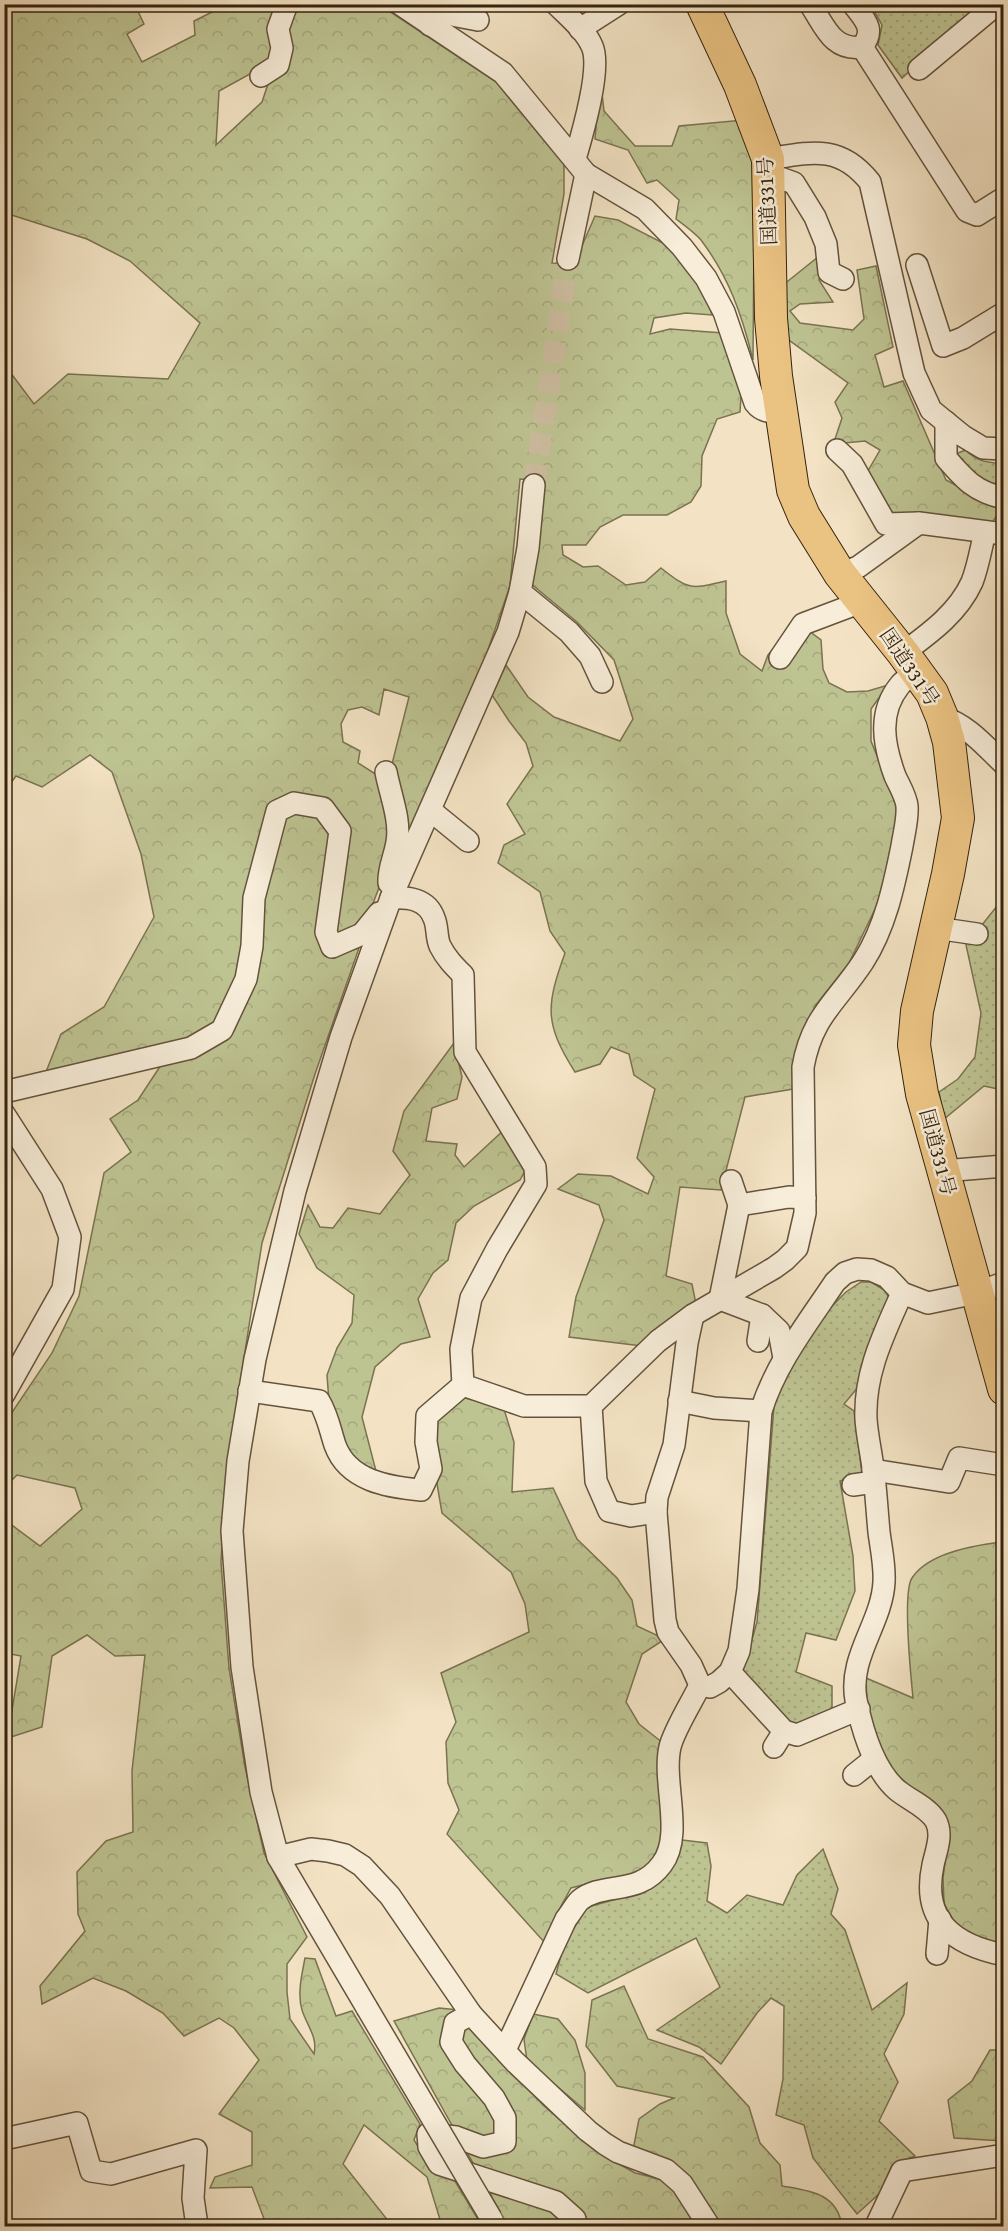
<svg xmlns="http://www.w3.org/2000/svg" width="1008" height="2231" viewBox="0 0 1008 2231" font-family="'Gentium Book Plus','Noto Serif JP',serif">
<style>
.grass{fill:url(#grass-dots);stroke:#7a7350;stroke-width:1.5}
.forest{fill:url(#forest-crowns);stroke:#7a7350;stroke-width:1.5}
.lines{fill:none;stroke-linecap:round;stroke-linejoin:round}
.minor-tunnel{stroke:#cdbda0;stroke-width:21;stroke-dasharray:21 10;stroke-linecap:butt}
.minor-casing{stroke:#64533c;stroke-width:24}
.highway-casing{stroke:#35230f;stroke-width:34}
.minor{stroke:#f7edd9;stroke-width:21}
.highway{stroke:#eac282;stroke-width:32}
.minor-bridge-casing{stroke:#64533c;stroke-width:24;stroke-linecap:butt}
.minor-bridge{stroke:#f7edd9;stroke-width:21}
.labels{text-anchor:middle;stroke-width:5;stroke-linejoin:round;paint-order:stroke}
.street-label{font-size:20px;fill:#35230f;stroke:#f7edd9}
</style>
<defs>
<pattern id="grass-dots" width="8" height="8" patternUnits="userSpaceOnUse" patternTransform="scale(1.5)"><rect width="8" height="8" fill="#bec392"/><path d="M2 2h.1M6 6h.1" fill="none" stroke="#a4a77d" stroke-width="1.8" stroke-linecap="round"/></pattern>
<pattern id="forest-crowns" width="20" height="18" patternUnits="userSpaceOnUse" patternTransform="scale(1.5)"><rect width="20" height="18" fill="#bec392"/><path d="M2 6a3 3 0 1 1 6 0M12 15a3 3 0 1 1 6 0" fill="none" stroke="#a4a77d"/></pattern>
</defs>
<rect width="100%" height="100%" fill="#f3e3c4"/>
<filter id="stains"><feTurbulence type="fractalNoise" baseFrequency=".00333" numOctaves="4"/><feColorMatrix values="0 0 0 0 .2 0 0 0 0 .09 0 0 0 0 .02 0 0 0 .5 -.17"/></filter>
<radialGradient id="worn" r=".72"><stop offset=".6" stop-color="#630" stop-opacity="0"/><stop offset="1" stop-color="#630" stop-opacity=".3"/></radialGradient>
<g class="grass">
<polygon points="975,4 977,8 902,78 878,45 882,25 871,5"/>
<path d="M 966,450 C 977,462 988,462 1003,464 L 997,484 L 977,480 L 955,454 Z"/>
<polygon points="1003,903 1003,1090 984,1086 944,1119 939,1092 958,1079 975,1057 981,1013 966,945 997,906"/>
<polygon points="861,1282 871,1282 886,1291 889,1300 859,1386 844,1404 854,1411 862,1474 840,1481 853,1556 855,1591 836,1640 806,1633 796,1672 832,1686 832,1710 803,1725 790,1725 742,1674 757,1622 774,1406 787,1371 829,1309 846,1292"/>
<path d="M 682,1840 L 707,1843 L 711,1866 L 707,1901 L 727,1913 L 747,1895 L 783,1905 L 797,1875 L 823,1849 L 838,1889 L 831,1914 L 845,1930 L 872,2010 L 907,1983 L 904,2014 L 884,2054 L 898,2082 L 879,2121 L 915,2156 L 892,2165 L 881,2192 L 857,2214 L 813,2158 L 804,2125 L 776,2115 L 783,2079 L 784,2006 L 771,1998 L 757,2013 L 721,2064 L 699,2047 L 657,2030 L 720,1987 L 696,1938 L 588,1993 L 556,1974 L 564,1944 L 587,1907 C 610,1901 660,1890 672,1867 C 677,1859 679,1849 682,1840 Z"/>
</g>
<g class="forest">
<path d="M 5,5 L 135,5 L 144,24 L 127,34 L 142,62 L 195,35 L 194,21 L 226,5 L 278,5 L 276,50 L 270,63 L 219,91 L 216,145 L 262,102 L 294,5 L 380,5 L 498,83 L 564,162 L 564,194 L 552,263 L 574,264 L 595,216 L 618,220 L 667,245 L 703,284 L 712,315 L 686,313 L 654,318 L 650,334 L 670,329 L 723,333 L 741,396 L 740,412 L 717,419 L 702,456 L 701,486 L 691,502 L 667,515 L 623,515 L 600,527 L 586,545 L 562,545 L 563,555 L 583,567 L 598,566 L 626,585 L 645,582 L 661,568 C 690,591 691,589 726,581 L 726,613 L 740,654 L 762,671 L 768,655 L 797,622 L 821,640 L 823,669 L 829,683 L 847,692 L 868,691 L 888,685 L 871,709 L 871,741 L 897,805 L 893,845 L 877,905 L 849,963 L 816,1005 L 798,1043 L 793,1089 L 745,1097 L 721,1190 L 680,1187 L 666,1276 L 692,1284 L 696,1304 L 642,1346 L 569,1337 L 576,1297 L 604,1220 L 599,1205 L 558,1189 L 578,1174 L 611,1176 L 648,1194 L 654,1177 L 637,1158 L 655,1089 L 634,1075 L 629,1054 L 611,1047 L 600,1064 L 575,1072 C 544,1023 546,1006 565,953 L 550,931 L 540,892 L 498,863 L 504,845 L 525,834 L 507,804 L 533,766 L 526,743 L 509,721 L 492,695 L 506,665 L 528,697 L 554,717 L 620,741 L 633,719 L 614,660 L 577,622 L 530,583 L 544,481 L 520,479 L 510,586 L 473,693 L 405,839 L 392,764 L 409,697 L 384,689 L 379,715 L 362,707 L 348,710 L 341,724 L 343,742 L 360,751 L 358,763 L 377,775 L 390,839 L 380,885 L 367,919 L 338,938 L 334,931 L 348,833 L 327,803 L 273,804 L 238,979 L 216,1025 L 188,1043 L 44,1077 L 61,1034 L 104,1007 L 154,917 L 141,854 L 112,772 L 90,755 L 42,787 L 16,776 L 5,791 L 4,364 L 34,404 L 68,374 L 168,379 L 200,323 L 130,261 L 87,239 L 5,213 Z"/>
<path d="M 600,76 L 604,111 L 635,146 L 672,146 L 679,126 L 744,120 L 754,145 L 760,217 L 754,240 L 753,360 C 742,315 729,277 701,240 C 694,232 684,225 676,219 L 679,200 L 657,180 L 647,183 L 628,150 L 595,139 Z"/>
<polygon points="818,257 822,271 819,280 833,302 800,304 790,311 800,323 853,330 864,319 857,270 876,266 893,347 875,355 884,387 903,381 946,480 981,499 1003,506 992,523 889,519 865,476 880,450 865,441 844,443 835,439 842,418 835,402 848,383 782,335 783,285"/>
<path d="M 299,810 L 319,818 L 335,837 L 330,957 L 359,948 L 315,1074 L 262,1243 L 227,1466 L 221,1562 L 229,1668 L 245,1767 L 264,1853 L 307,1937 L 287,1964 L 287,1992 L 290,2019 L 314,2054 C 318,2037 307,2026 302,2010 C 297,1994 302,1974 305,1958 L 315,1959 L 336,2016 L 352,2011 L 420,2124 L 414,2140 L 428,2163 L 455,2181 L 482,2226 L 442,2226 L 427,2177 L 364,2125 L 343,2164 L 389,2222 L 396,2226 L 231,2226 L 266,2224 L 252,2187 L 210,2188 L 215,2177 L 252,2165 L 252,2132 L 219,2114 L 259,2060 L 234,2028 L 219,2018 L 184,2036 L 163,2013 L 126,1991 L 93,1978 L 42,2004 L 40,1986 L 85,1931 L 78,1914 L 77,1872 L 106,1841 L 133,1832 L 132,1771 L 145,1655 L 115,1656 L 87,1635 L 52,1656 L 42,1727 L 5,1739 L 5,1720 L 11,1716 L 21,1656 L 5,1653 L 5,1520 L 40,1546 L 82,1509 L 75,1488 L 17,1475 L 5,1487 L 5,1417 L 11,1414 L 52,1353 L 79,1296 L 104,1173 L 131,1152 L 110,1119 L 138,1100 L 161,1065 L 197,1056 L 234,1031 L 253,986 L 262,898 L 282,818 Z"/>
<polygon points="454,1043 462,1077 457,1099 432,1108 426,1141 457,1144 455,1155 464,1167 505,1129 526,1169 520,1180 474,1206 456,1223 448,1260 433,1273 418,1299 430,1337 401,1344 375,1367 362,1417 376,1471 357,1467 341,1446 329,1402 327,1375 337,1348 352,1323 354,1295 317,1268 299,1234 308,1205 320,1227 333,1228 348,1208 380,1214 410,1175 393,1151 404,1111"/>
<polygon points="462,1397 504,1409 514,1442 512,1492 553,1488 577,1539 617,1578 632,1600 637,1626 665,1639 642,1654 626,1702 639,1724 663,1743 663,1830 656,1861 640,1875 599,1881 571,1888 560,1908 545,1943 447,1834 459,1810 448,1783 446,1742 456,1722 441,1673 529,1632 525,1604 511,1572 442,1513 437,1484 438,1456 435,1441 437,1421"/>
<path d="M 1003,1542 L 1003,1948 L 955,1927 L 944,1903 L 943,1878 L 949,1832 L 919,1794 L 889,1768 L 877,1741 L 867,1703 L 866,1678 L 913,1698 C 911,1677 902,1593 912,1578 C 929,1552 975,1545 1003,1542 Z"/>
<path d="M 624,1986 L 648,2039 L 703,2057 L 749,2107 L 760,2143 L 780,2165 L 782,2186 C 810,2191 837,2193 842,2226 L 721,2226 L 709,2213 L 633,2150 L 639,2119 L 660,2104 L 674,2098 L 617,2086 L 586,2046 L 592,2000 Z"/>
<polygon points="439,2008 459,2010 543,2105 599,2153 635,2173 664,2180 680,2196 697,2226 508,2226 394,2021"/>
<polygon points="533,2014 558,2019 575,2040 585,2073 585,2110 527,2061 524,2039"/>
<polygon points="990,2050 1003,2050 1003,2141 954,2138 948,2100 972,2081"/>
</g>
<g class="lines">
<polyline class="minor-tunnel" points="534,485 568,259"/>
<g class="minor-casing">
<g id="minor">
<path d="M 400,4 L 503,73 L 586,174 L 645,209 L 682,247 L 706,278 L 724,312 L 755,403 C 762,412 770,412 780,411"/>
<path d="M 556,4 C 569,17 585,30 592,46 C 602,68 582,135 575,159"/>
<path d="M 810,4 C 825,26 832,51 862,47 C 876,29 865,20 853,4"/>
<polyline points="430,25 436,12 478,20"/>
<polyline points="580,29 619,4"/>
<polyline points="862,47 967,211 977,215 1004,198"/>
<polyline points="919,69 990,10 986,4"/>
<polyline points="261,76 278,65 282,48 278,29 287,4"/>
<path d="M 768,159 C 811,152 840,144 870,182 L 914,373 L 931,410 L 963,436 L 983,448 L 1004,449"/>
<polyline points="769,174 794,183 815,217 826,244 829,272 843,279"/>
<polyline points="568,259 586,174"/>
<polyline points="917,265 943,346 963,338 1004,313"/>
<path d="M 946,422 L 946,458 C 964,479 975,492 1004,498"/>
<polyline points="837,450 852,464 886,524 918,523"/>
<polyline points="840,574 858,567 919,523 1004,534"/>
<polyline points="520,592 569,632 590,656 602,682"/>
<path d="M 903,653 C 930,633 958,613 972,582 C 978,567 981,548 985,532"/>
<polyline points="780,658 803,624 864,601"/>
<path d="M 942,717 C 968,725 985,746 1004,764"/>
<path d="M 386,772 C 390,794 401,820 397,842 C 395,856 388,869 389,883"/>
<polyline points="430,810 468,841"/>
<path d="M 391,898 C 409,897 427,899 434,918 C 438,927 436,937 440,946 C 446,958 454,966 463,975 L 465,1052 L 535,1167 L 536,1184 L 497,1249 L 471,1298 L 461,1349 L 463,1385 L 524,1406 L 591,1406 L 658,1341 L 693,1315 L 774,1268 L 785,1260 L 797,1248 L 805,1213 L 803,1067 C 812,1016 836,1003 863,962 C 885,928 894,886 902,846 C 904,833 908,819 907,806 C 906,796 899,785 895,776 C 884,746 877,713 900,685 C 904,680 912,675 917,671"/>
<polyline points="936,928 977,934"/>
<polyline points="4,1092 191,1048 222,1030 246,979 252,946 254,898 277,811 294,803 323,808 340,831 326,932 332,947 362,934 379,913"/>
<polyline points="4,1114 52,1189 70,1237 63,1289 4,1394"/>
<polyline points="943,1171 1004,1166"/>
<polyline points="731,1181 739,1205 720,1299 762,1315 779,1331 784,1358"/>
<polyline points="739,1205 789,1197 805,1198"/>
<path d="M 902,1293 C 884,1334 864,1373 866,1419 C 867,1435 871,1452 873,1468 C 876,1490 877,1511 879,1532 C 881,1548 885,1565 884,1582 C 882,1623 848,1657 856,1700 C 862,1729 874,1770 897,1790 C 909,1800 928,1807 936,1821 C 943,1835 936,1851 933,1865 C 921,1921 954,1945 1004,1955"/>
<path d="M 693,1315 L 687,1343 L 674,1445 L 657,1497 L 656,1512 L 665,1620 L 668,1632 L 691,1665 L 700,1685 L 710,1687 L 719,1682 L 730,1672 L 739,1651 L 748,1589 L 761,1411 C 776,1363 807,1324 835,1282 L 845,1273 L 857,1269 L 871,1270 L 887,1277 L 902,1293 L 928,1303 L 976,1293 L 1004,1283"/>
<polyline points="758,1341 762,1315"/>
<path d="M 249,1391 L 319,1401 C 328,1416 330,1430 335,1445 C 348,1481 388,1487 421,1490 L 431,1469 L 426,1442 L 427,1416 L 463,1385"/>
<polyline points="679,1401 714,1408 761,1411"/>
<polyline points="591,1406 596,1481 609,1511 631,1516 656,1512"/>
<polyline points="873,1470 949,1482 959,1458 1004,1465"/>
<polyline points="853,1485 874,1482"/>
<polyline points="730,1672 784,1731 797,1735 859,1709"/>
<polyline points="774,1747 784,1731"/>
<polyline points="854,1775 874,1759"/>
<polyline points="278,1857 311,1849 328,1851 345,1855 362,1866 390,1896 471,2014 515,2062 588,2131 605,2144 618,2152 666,2170 682,2184 709,2226"/>
<polyline points="937,1954 940,1919"/>
<polyline points="367,2008 278,1857 261,1792 242,1667 232,1531 238,1461 255,1359 295,1191 341,1037 391,898 508,632 520,592 528,548 534,485"/>
<polyline points="471,2014 455,2023 451,2042 465,2064 494,2098 505,2118 505,2142 483,2147 456,2137 428,2134 429,2147 439,2164 556,2202 575,2219 576,2226"/>
<path d="M 505,2050 L 566,1919 C 571,1913 575,1905 580,1900 C 604,1881 638,1897 662,1864 C 684,1835 662,1782 670,1747 C 674,1730 692,1702 700,1685"/>
<polyline points="4,2139 77,2123 91,2171 111,2174 196,2150 193,2198 197,2226"/>
<polyline points="876,2226 902,2171 1004,2155"/>
</g>
</g>
<g class="highway-casing">
<polyline id="highway" points="702,4 740,85 768,159 771,318 776,376 793,490 804,516 840,574 903,653 932,693 942,717 949,742 958,818 948,874 917,1011 914,1045 922,1094 1004,1389"/>
</g>
<use href="#minor" class="minor"/>
<use href="#highway" class="highway"/>
<g class="minor-bridge-casing">
<polyline id="minor-bridge" points="367,2008 491,2218"/>
</g>
<use href="#minor-bridge" class="minor-bridge"/>
</g>
<g class="labels">
<g class="street-label">
<text transform="translate(767 201) rotate(-93)" y="7">国道331号</text>
<text transform="translate(910 667) rotate(56)" y="7">国道331号</text>
<text transform="translate(938 1152) rotate(75)" y="7">国道331号</text>
</g>
</g>
<rect width="1008" height="2231" fill="none" stroke="#f3e3c4" stroke-width="24"/>
<rect x="6" y="6" width="996" height="2219" fill="none" stroke="#35230f" stroke-width="3"/>
<rect x="12" y="12" width="984" height="2207" fill="none" stroke="#35230f" stroke-width="1.5"/>
<rect width="100%" height="100%" filter="url(#stains)"/>
<rect width="100%" height="100%" fill="url(#worn)"/>
</svg>
